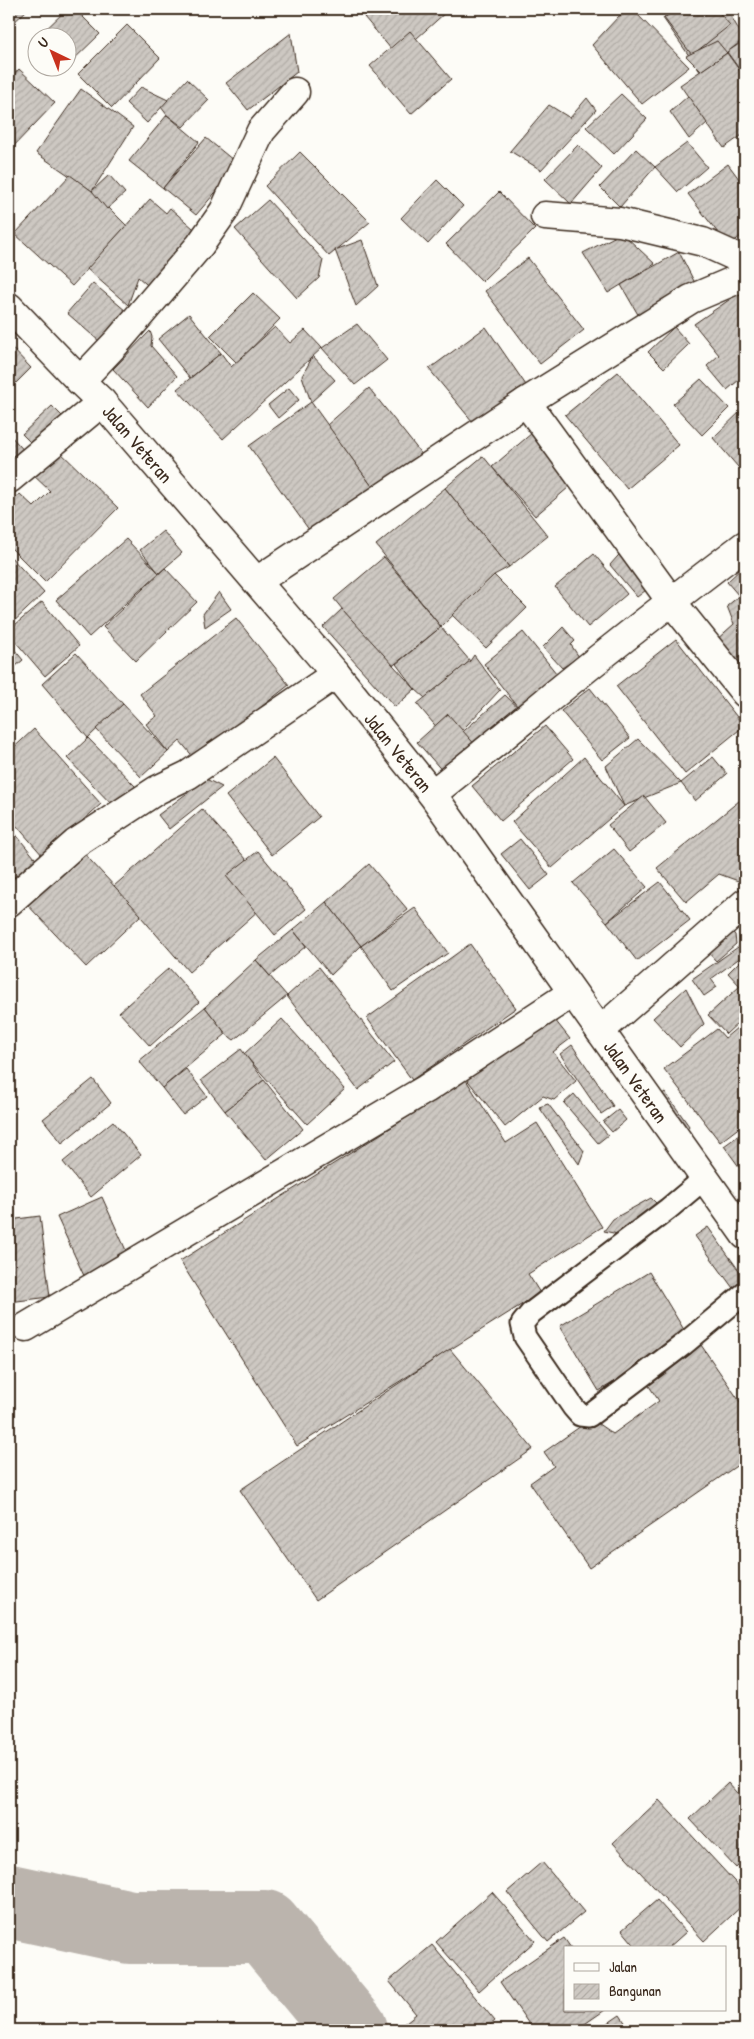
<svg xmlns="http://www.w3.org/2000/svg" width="754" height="2039" viewBox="0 0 754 2039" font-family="'Patrick Hand',sans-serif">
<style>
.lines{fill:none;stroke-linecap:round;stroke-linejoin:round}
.river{stroke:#bbb4ad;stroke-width:74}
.building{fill:url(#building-hatch);stroke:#3b2a1e}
.lane-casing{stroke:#3b2a1e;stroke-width:25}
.street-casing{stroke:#3b2a1e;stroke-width:31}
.highway-casing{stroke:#3b2a1e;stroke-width:31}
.lane{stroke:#fdfcf7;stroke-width:21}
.street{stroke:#fdfcf7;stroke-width:28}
.highway{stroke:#fdfcf7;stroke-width:28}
.labels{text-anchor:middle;stroke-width:4;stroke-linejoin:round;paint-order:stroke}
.street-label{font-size:19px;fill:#3b2a1e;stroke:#fdfcf7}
</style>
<defs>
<pattern id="building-hatch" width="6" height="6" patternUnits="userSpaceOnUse" patternTransform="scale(1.25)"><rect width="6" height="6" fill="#cdc8c2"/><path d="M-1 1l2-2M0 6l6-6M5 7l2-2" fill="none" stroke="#b1aca6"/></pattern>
</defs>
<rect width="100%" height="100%" fill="#fdfcf7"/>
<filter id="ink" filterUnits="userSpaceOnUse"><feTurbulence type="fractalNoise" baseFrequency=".02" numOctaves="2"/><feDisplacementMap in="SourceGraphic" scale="10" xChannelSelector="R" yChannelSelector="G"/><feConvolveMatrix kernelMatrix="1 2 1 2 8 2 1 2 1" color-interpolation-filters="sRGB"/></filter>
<g filter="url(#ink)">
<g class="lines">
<polyline class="river" points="9,1901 130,1927 265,1927 351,2030"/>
</g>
<g class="building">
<polygon points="9,9 28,9 9,27"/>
<polygon points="67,9 75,9 100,34 68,65 68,38 41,38 39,36"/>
<polygon points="373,9 443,9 446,12 397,56 364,17"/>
<polygon points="673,9 727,9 744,39 701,73 663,18"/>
<polygon points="677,9 716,9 730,25 692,55 664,18"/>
<polygon points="634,11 689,67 642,104 592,45 619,16"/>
<polygon points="127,25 160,58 112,108 78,74"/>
<polygon points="410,31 451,79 411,114 370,66"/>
<polygon points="291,33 297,72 248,110 226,83"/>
<polygon points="745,40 745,77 727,52"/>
<polygon points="717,41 727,53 701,71 686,56"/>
<polygon points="727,53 745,78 745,133 724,148 680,85"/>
<polygon points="19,69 55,103 9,151 9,80"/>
<polygon points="187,79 209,100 183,127 167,115 161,107"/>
<polygon points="141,87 168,100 147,123 126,103"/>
<polygon points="81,89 133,127 92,191 36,153"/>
<polygon points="621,94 647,119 614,154 586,127"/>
<polygon points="688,96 707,123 689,139 670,112"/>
<polygon points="587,98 596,110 541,170 510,151 549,105 570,118"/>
<polygon points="167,115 199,142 163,188 129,161"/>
<polygon points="206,138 239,165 196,215 163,188"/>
<polygon points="687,143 707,167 678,192 655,167"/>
<polygon points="578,145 602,168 571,204 545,179"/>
<polygon points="636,149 655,167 620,207 600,187"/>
<polygon points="300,152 370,222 329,256 265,186"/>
<polygon points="728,164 745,187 745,233 728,246 688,194"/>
<polygon points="70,175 92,191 127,226 72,286 15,234"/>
<polygon points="109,175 125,193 107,209 92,191"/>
<polygon points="437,180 463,206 428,244 401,218"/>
<polygon points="499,192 535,229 482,281 446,244"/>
<polygon points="150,199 166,213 170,208 201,235 153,290 138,277 128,305 87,269"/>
<polygon points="268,200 323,260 319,278 297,298 235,229"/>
<polygon points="622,233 655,264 608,293 583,253"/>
<polygon points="362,240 378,286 356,306 335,250"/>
<polygon points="679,252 697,287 640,318 621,285"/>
<polygon points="528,258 584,330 540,364 485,291"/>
<polygon points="93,283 126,311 100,342 67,313"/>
<polygon points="742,291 745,294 745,375 727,390 707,366 719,355 694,324"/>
<polygon points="253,293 280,319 237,363 210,336"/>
<polygon points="189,314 221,353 190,378 158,339"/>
<polygon points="357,324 387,360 355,385 322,348"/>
<polygon points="275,327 290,343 305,330 322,348 223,439 177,389 221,353 231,367"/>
<polygon points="486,327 528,388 477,427 429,369"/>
<polygon points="674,327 689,344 664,368 648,352"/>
<polygon points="150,331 152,337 151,346 177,376 148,407 113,369"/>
<polygon points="9,345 31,368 9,390"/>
<polygon points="313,356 335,380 311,402 302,376"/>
<polygon points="618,372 679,445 627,489 565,415"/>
<polygon points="701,379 729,408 702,435 673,404"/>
<polygon points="289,388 299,400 278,418 268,405"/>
<polygon points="369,388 423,456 374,489 327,425"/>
<polygon points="311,402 374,489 312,534 249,446"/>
<polygon points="52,406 66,420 37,449 22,434"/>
<polygon points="745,407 745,471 738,467 713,438"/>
<polygon points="532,433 575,482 535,516 492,467"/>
<polygon points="9,434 28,455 9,472"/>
<polygon points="56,448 118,508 45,582 9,546 9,501 20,494 34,507 50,491 31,473"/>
<polygon points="483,456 548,536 509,567 445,488"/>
<polygon points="445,488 509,567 494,575 441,627 376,545"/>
<polygon points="163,531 182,553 159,573 140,550"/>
<polygon points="126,539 159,573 89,637 56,600"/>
<polygon points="625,548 650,587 637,597 610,565"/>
<polygon points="594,554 627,594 588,627 555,587"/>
<polygon points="9,555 44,593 9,626"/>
<polygon points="384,557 441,627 390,668 334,599"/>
<polygon points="745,565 745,662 739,667 715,641 734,624 727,606 739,596 727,582"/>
<polygon points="165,568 197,602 136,661 103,627"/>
<polygon points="494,575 527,608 486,648 452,615"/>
<polygon points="219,592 231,609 205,627 203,614"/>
<polygon points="42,602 79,646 45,676 9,634 9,630"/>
<polygon points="342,609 415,689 395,707 323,627"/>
<polygon points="236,618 289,685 195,759 180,741 168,752 146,724 157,716 140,694"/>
<polygon points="441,627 470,661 425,698 415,689 396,664"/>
<polygon points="563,627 575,641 571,645 579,657 562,668 543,647"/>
<polygon points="523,632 565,684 525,716 484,664"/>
<polygon points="676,639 744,726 685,774 616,686"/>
<polygon points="9,643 23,660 9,672"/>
<polygon points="76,653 123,704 88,738 42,684"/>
<polygon points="474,655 500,690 450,743 417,704 470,661"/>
<polygon points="590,688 630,738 602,760 561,711"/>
<polygon points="505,695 524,713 476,758 458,736"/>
<polygon points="123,704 168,752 141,777 96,729"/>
<polygon points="448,714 477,747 445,774 417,742"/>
<polygon points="545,726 573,759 501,821 472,786"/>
<polygon points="34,729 101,804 43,856 9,817 9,752"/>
<polygon points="88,738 136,787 115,808 67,758"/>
<polygon points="638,739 681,783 624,806 606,766"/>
<polygon points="584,757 624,806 552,868 512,822"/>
<polygon points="713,757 727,774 695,801 681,783"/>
<polygon points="273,758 319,817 272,855 226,796"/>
<polygon points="206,779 222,787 169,829 158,815"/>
<polygon points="644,796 666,823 629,852 608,825"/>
<polygon points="739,801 745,808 745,878 741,882 719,874 686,902 657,868"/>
<polygon points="202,809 277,894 189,972 114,886"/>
<polygon points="9,826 39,863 9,888"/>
<polygon points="520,839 549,875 530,890 501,854"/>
<polygon points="79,848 141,915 86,967 23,900"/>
<polygon points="614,849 647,887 607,922 573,883"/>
<polygon points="258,851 306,909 275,935 226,876"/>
<polygon points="369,864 408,910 361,946 326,902"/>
<polygon points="660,882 690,920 637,961 607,922"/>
<polygon points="326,902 361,946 331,975 293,930"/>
<polygon points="415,908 448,953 393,991 361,946"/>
<polygon points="730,929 735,935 736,944 716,961 706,950"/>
<polygon points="293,930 306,946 270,976 256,960"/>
<polygon points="470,944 516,1008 412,1080 367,1018"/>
<polygon points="741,945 745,954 711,979 717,987 704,996 692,979"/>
<polygon points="745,956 745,1026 740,1021 726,1034 708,1015 740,986 728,973"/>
<polygon points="256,960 287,996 234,1040 226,1034 205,1007"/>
<polygon points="319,967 394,1062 358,1090 287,996"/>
<polygon points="169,968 199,1002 150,1046 119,1012"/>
<polygon points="686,988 704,1024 680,1047 653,1018"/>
<polygon points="205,1007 226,1034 162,1088 139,1061"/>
<polygon points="547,1010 570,1039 553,1052 576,1081 554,1100 543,1096 505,1127 465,1077"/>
<polygon points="282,1019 345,1089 307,1124 244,1054"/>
<polygon points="738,1027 745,1035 745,1123 720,1142 664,1069 717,1029 725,1038"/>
<polygon points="572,1045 613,1106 601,1114 560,1054"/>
<polygon points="241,1049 264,1080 225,1111 201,1080"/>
<polygon points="186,1069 207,1096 183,1115 162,1088"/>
<polygon points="93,1079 111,1103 62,1143 43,1119"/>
<polygon points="264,1080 303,1129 266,1160 225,1111"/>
<polygon points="466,1080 506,1143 537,1123 602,1227 528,1274 540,1293 297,1446 180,1261"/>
<polygon points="665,1092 689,1126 685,1133 655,1099"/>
<polygon points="574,1094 608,1135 598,1143 564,1103"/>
<polygon points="548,1104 584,1151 579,1164 539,1107"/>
<polygon points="618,1110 626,1120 612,1132 603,1122"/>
<polygon points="113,1121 141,1155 91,1197 63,1162"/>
<polygon points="742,1133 745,1137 745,1175 724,1146"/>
<polygon points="102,1197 129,1257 85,1278 57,1217"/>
<polygon points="651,1198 656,1203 627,1236 604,1231 613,1219"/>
<polygon points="40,1216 50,1297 9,1302 9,1220"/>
<polygon points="708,1227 745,1279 745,1290 738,1295 695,1236"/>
<polygon points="649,1272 689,1338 599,1391 560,1326"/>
<polygon points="745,1296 745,1320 734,1304"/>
<polygon points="701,1345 745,1409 745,1460 589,1568 530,1483 554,1466 544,1452 591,1419 613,1434 659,1401 647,1383"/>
<polygon points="450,1349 533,1449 316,1600 240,1490"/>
<polygon points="728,1783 745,1802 745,1859 736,1868 690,1819"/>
<polygon points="659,1800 745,1893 745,1903 704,1941 613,1843"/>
<polygon points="542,1862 584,1912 548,1942 507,1892"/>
<polygon points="492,1892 535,1941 479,1991 436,1942"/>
<polygon points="657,1900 686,1932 668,1948 637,1948 622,1930"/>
<polygon points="564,1938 571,1948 565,1948 565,2010 605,2010 576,2030 533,2030 500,1982"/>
<polygon points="432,1945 495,2021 484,2030 396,2030 416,2014 389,1981"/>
<polygon points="620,2015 630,2030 598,2030"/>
</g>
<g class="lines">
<g class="lane-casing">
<polyline id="lane" points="705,1178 668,1209 531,1313 522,1324 525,1337 573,1407 580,1415 589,1416 684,1344 745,1293"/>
</g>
<g class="street-casing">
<g id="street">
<polyline points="545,216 620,222 703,242 745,261"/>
<polyline points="80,381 117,342 200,245 224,211 261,131 295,92"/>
<polyline points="526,402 671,601 745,693"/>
<polyline points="9,479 102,402"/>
<polyline points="257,581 526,402 691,299 745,276"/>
<path d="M 432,794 C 464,769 495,743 527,717 C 598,658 671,601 745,545"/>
<polyline points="9,902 76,843 157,790 188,775 336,674"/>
<polyline points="600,1031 745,903"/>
<polyline points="26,1327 426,1089 572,993"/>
</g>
</g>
<g class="highway-casing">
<g id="highway">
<path id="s1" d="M 9,307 L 80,381 L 102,402 L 336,674 L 432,794 L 745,1235"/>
</g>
</g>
<use href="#lane" class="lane"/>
<use href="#street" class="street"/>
<use href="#highway" class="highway"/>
</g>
</g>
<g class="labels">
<g class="street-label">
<text dy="7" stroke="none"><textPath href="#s1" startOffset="188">Jalan Veteran</textPath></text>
<text dy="7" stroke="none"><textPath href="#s1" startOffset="592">Jalan Veteran</textPath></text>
<text dy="7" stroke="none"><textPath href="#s1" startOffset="998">Jalan Veteran</textPath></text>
</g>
</g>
<rect width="754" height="2039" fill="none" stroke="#fdfcf7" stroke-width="30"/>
<rect x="15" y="15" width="724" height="2009" fill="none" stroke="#3b2a1e" stroke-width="2" filter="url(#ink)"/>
<rect x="564" y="1946" width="162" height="65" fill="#fdfcf7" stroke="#afa8a0"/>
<rect x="574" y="1963" width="25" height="8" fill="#fdfcf7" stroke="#afa8a0"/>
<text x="609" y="1972" font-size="15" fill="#3b2a1e">Jalan</text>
<rect x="574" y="1984" width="25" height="15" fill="url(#building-hatch)" stroke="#afa8a0"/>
<text x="609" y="1996" font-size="15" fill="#3b2a1e">Bangunan</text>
<g transform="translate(52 52) rotate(317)"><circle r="24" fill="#fdfcf7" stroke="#afa8a0"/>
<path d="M0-4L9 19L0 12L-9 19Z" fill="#c8321e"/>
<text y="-8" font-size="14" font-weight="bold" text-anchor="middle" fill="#3b2a1e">U</text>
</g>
</svg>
